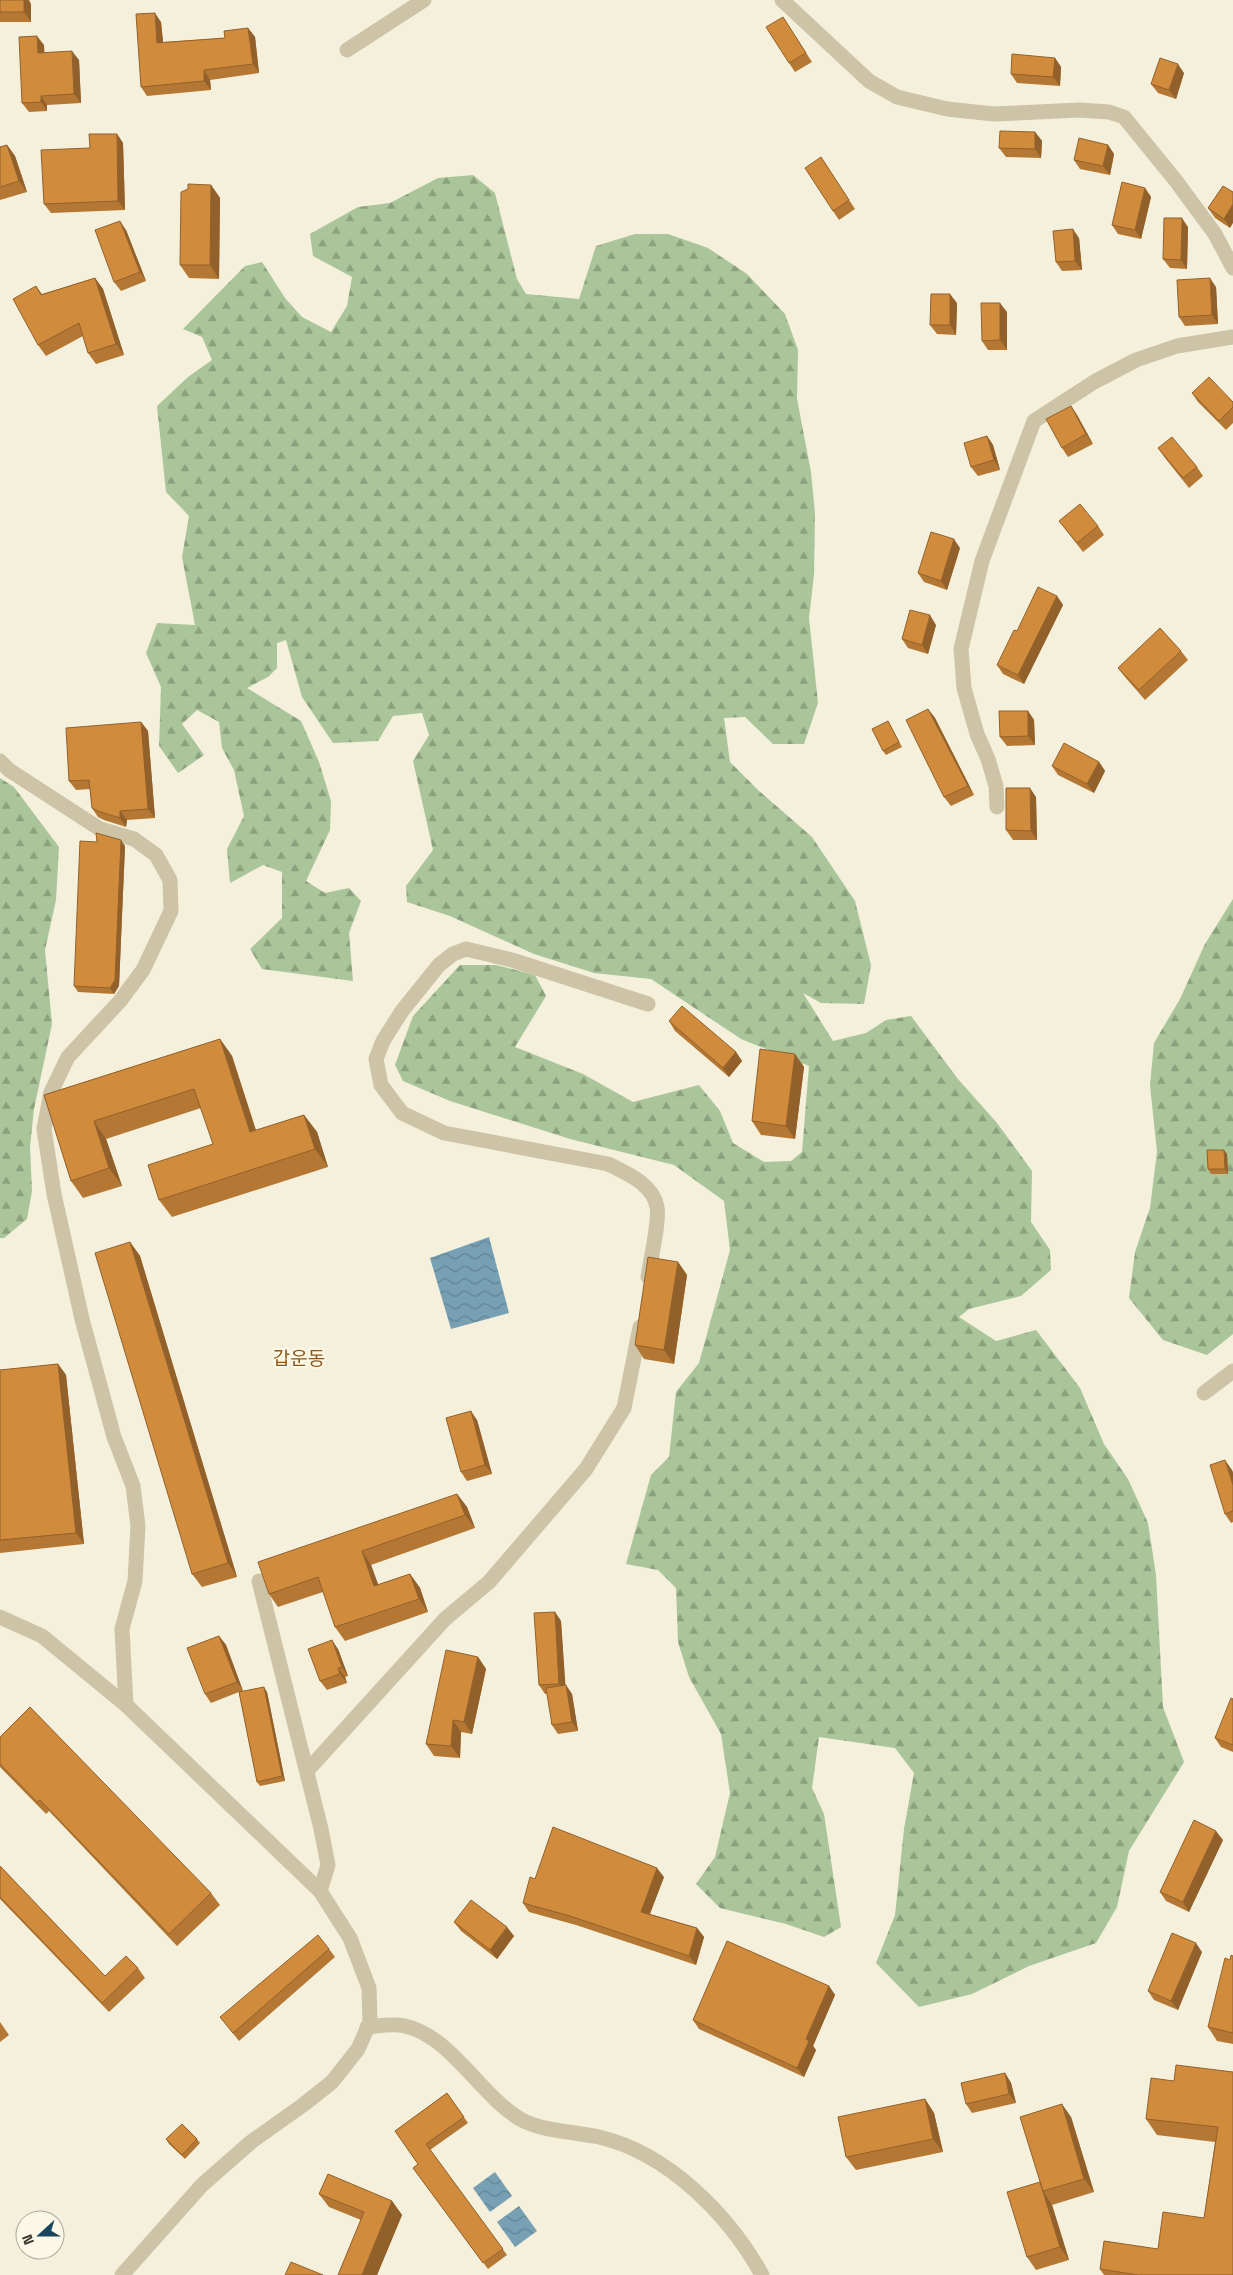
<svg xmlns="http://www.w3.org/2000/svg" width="1233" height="2275" viewBox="0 0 1233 2275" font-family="'Space Grotesk','Noto Sans KR',sans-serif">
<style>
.forest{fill:url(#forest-firs)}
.water{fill:url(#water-waves)}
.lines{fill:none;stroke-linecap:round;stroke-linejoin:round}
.minor{stroke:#cdc3a6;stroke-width:15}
.wall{fill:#b47834}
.shaded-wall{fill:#92612b}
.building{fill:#d18b3d;stroke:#92612b}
.labels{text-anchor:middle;stroke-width:4.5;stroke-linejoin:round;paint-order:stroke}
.quarter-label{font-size:19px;fill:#8f5719;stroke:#fbf8e8}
</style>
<defs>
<pattern id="forest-firs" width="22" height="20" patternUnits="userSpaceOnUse" patternTransform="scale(1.25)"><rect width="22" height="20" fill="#aac59a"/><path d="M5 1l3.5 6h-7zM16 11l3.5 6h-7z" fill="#8ba17e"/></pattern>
<pattern id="water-waves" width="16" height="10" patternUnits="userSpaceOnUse" patternTransform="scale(1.25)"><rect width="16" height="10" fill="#77a0b4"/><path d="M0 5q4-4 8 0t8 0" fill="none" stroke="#638392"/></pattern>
</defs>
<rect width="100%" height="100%" fill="#f4f0db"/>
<g class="forest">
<polygon points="473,175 495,193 517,279 526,294 579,299 596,246 635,234 668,234 708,248 747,274 785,314 798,350 797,399 811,472 815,513 814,575 809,618 818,703 804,744 773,744 745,717 724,718 730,762 758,790 812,837 855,901 871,965 864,1004 821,1003 803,993 833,1041 866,1033 886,1020 911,1016 958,1079 997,1123 1032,1171 1031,1222 1050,1250 1051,1270 1021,1296 969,1309 959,1317 996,1341 1036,1330 1080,1388 1104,1444 1128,1479 1148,1523 1156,1575 1163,1707 1184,1762 1129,1851 1117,1907 1096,1943 1029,1966 972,1994 919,2007 876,1963 895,1915 904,1829 914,1773 895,1748 819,1737 812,1788 824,1814 841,1927 824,1937 786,1924 720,1908 696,1884 715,1857 730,1793 721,1734 689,1677 678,1642 676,1588 658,1570 626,1564 651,1475 669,1457 676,1392 699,1363 730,1250 724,1201 674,1165 570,1139 450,1101 403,1081 395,1065 413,1016 460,965 496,965 535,975 546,996 515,1047 583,1074 633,1102 699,1085 720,1111 733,1143 764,1162 791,1161 802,1152 809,1066 741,1039 651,979 594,973 534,954 450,916 407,902 406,886 433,850 413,761 429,735 422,713 393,716 378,741 333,743 302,697 286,640 277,643 277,668 268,677 247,688 301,721 319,762 331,801 330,830 306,881 325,893 349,888 361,901 349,933 353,981 262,969 250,949 282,918 282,872 263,865 230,883 227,849 244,816 234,770 222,748 219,722 197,710 182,724 204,755 178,773 159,746 161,687 146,653 157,623 195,625 182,557 189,516 166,492 157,406 188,377 212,360 202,337 183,329 245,266 262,262 285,298 302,317 331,332 347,306 352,277 313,256 310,234 358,207 390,203 438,178"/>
<polygon points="0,778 14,787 59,847 56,900 45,950 52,1024 34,1109 30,1147 32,1191 27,1219 4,1238 0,1238"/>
<polygon points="1233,899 1233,1334 1207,1355 1163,1340 1129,1298 1135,1252 1150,1208 1157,1152 1150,1085 1154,1043 1180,999 1205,944"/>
</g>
<g class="water">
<polygon points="489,1237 509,1313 451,1329 430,1258"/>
<polygon points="495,2172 512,2196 490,2212 473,2188"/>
<polygon points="519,2206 537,2231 515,2247 497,2222"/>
</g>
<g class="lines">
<g class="minor">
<polyline points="782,0 869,81 897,97 947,109 994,114 1080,110 1109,112 1124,117 1176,181 1215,234 1233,268"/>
<polyline points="347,50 424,0"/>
<polyline points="0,761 9,770 100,829 134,839 156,855 170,880 171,911 143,970 120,1001 68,1057 51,1092 44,1129 54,1194 82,1319 114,1437 133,1486 138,1526 135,1581 122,1629 126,1705"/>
<polyline points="997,807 996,786 988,759 977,734 964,688 961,649 982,561 1034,421 1094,382 1136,360 1177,346 1233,337"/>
<path d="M 648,1004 L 512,960 L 466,949 L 453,954 L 439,965 L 402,1011 L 383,1041 L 376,1059 L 381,1085 L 402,1113 L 444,1133 L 608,1164 C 626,1173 653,1184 657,1207 C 660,1218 650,1263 648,1277"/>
<polyline points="1204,1393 1233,1371"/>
<polyline points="259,1581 321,1829 328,1865 320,1891"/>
<polyline points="0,1617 42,1636 126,1705 320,1891 350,1938 369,1988 370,2022 358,2049 332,2082 303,2105 251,2142 202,2185 122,2275"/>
<polyline points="307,1771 445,1619 489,1582 586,1469 624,1408 640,1327"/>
<path d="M 367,2027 C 379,2026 393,2023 405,2026 C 451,2036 481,2097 522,2120 C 542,2131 576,2132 599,2137 C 668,2153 729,2215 762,2275"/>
</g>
</g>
<g class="wall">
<polygon points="0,0 31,4 31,22 0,22"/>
<polygon points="783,17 812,62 795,72 789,63"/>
<polygon points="161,22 163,42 225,38 248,28 255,37 259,73 210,80 211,90 147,96 141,87"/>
<polygon points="44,45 44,53 79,60 81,103 47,105 47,111 29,112 22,103"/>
<polygon points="1055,58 1061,67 1060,86 1017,83 1011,74"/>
<polygon points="1184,73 1176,99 1158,93 1151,84"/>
<polygon points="1035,132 1042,141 1041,158 1006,157 999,148"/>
<polygon points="117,134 123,143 125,210 51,213 44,204 90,148"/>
<polygon points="7,145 15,156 27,192 0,200 0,147"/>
<polygon points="1108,145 1114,154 1110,175 1080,169 1074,160"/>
<polygon points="821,157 855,209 839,220 833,211"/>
<polygon points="211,185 220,198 219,279 189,278 180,265 188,189"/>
<polygon points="1223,186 1230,228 1215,218 1208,208"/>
<polygon points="1145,188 1151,197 1141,239 1118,234 1112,225"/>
<polygon points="1188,227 1187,269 1170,268 1163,259"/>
<polygon points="126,230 146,281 121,291 114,282"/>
<polygon points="1079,238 1082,270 1062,271 1056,262"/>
<polygon points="95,278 103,289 124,355 96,364 88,353 83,336 46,356 38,345 36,286 42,294"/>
<polygon points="1216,287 1218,324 1185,326 1179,317"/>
<polygon points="957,303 956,335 937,334 930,325"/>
<polygon points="1007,312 1007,350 988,350 982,341"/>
<polygon points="1192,393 1233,402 1233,423 1226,430 1198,402"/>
<polygon points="1071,406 1077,415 1093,444 1068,457 1062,448"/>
<polygon points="987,436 993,445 1000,470 978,476 971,467"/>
<polygon points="1158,448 1197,467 1203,476 1189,488 1165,458"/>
<polygon points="1059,521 1098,526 1104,535 1083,552"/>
<polygon points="960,548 947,590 924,582 918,573"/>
<polygon points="1057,596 1063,605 1024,684 1003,674 997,665 1017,631"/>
<polygon points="936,625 928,654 908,648 902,639"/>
<polygon points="1181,651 1188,660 1145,700 1125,677 1118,668"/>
<polygon points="928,709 935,718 974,795 951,806 944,797"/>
<polygon points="1028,711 1034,720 1035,745 1007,746 1000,737"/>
<polygon points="888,721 902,747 886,755 883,751"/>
<polygon points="141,722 148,731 155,818 127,820 126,827 104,820 98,817 92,808 90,789 76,790 69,781"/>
<polygon points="1099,762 1105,771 1094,793 1058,775 1052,766"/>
<polygon points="1036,797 1037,840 1013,840 1006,830"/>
<polygon points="97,842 125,846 119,986 114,994 78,992 74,986"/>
<polygon points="669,1021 736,1052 742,1061 729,1077 675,1031"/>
<polygon points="220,1039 232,1056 256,1130 304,1115 317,1132 328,1167 172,1217 159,1200 213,1144 201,1108 106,1139 122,1186 83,1198 71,1181 44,1095"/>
<polygon points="795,1054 804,1067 795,1139 761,1135 752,1121"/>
<polygon points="1227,1154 1228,1174 1211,1174 1208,1169"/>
<polygon points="130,1242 140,1256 237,1577 202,1587 192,1574"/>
<polygon points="678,1262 687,1275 674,1364 644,1359 635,1345"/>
<polygon points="58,1364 66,1375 84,1544 0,1553 0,1370"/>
<polygon points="477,1420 492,1474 467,1481 461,1472"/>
<polygon points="1232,1470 1233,1473 1233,1522 1231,1523 1225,1514"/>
<polygon points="457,1494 467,1507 475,1528 371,1565 378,1585 410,1574 420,1588 428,1612 345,1641 335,1627 323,1592 278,1607 269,1594"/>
<polygon points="555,1612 561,1621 565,1685 572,1694 578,1731 558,1734 552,1725 547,1694 545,1694 539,1685"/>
<polygon points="219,1636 226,1645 243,1691 240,1692 267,1692 285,1781 260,1786 257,1782 239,1692 211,1703 205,1694"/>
<polygon points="338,1649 348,1676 345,1677 347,1683 327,1690 320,1681"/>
<polygon points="478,1657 486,1669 472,1734 461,1732 460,1758 434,1756 426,1744"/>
<polygon points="1233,1699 1233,1752 1221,1747 1215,1738"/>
<polygon points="0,1737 211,1893 220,1905 177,1946 49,1811 46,1814 0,1767"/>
<polygon points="1223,1840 1189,1912 1166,1901 1160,1892"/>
<polygon points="0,1866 105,1976 138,1968 145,1978 109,2012 0,1899"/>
<polygon points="664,1877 650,1914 697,1928 704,1937 696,1965 576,1925 529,1912 523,1903 535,1879"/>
<polygon points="454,1922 514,1936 497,1959 461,1931"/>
<polygon points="329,1949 335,1957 239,2041 220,2017"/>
<polygon points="1202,1952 1178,2010 1154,2000 1148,1991"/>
<polygon points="1233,1956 1233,2044 1217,2041 1208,2027 1230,1960"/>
<polygon points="829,1986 835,1995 813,2046 816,2050 804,2077 699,2029 693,2020"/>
<polygon points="0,2022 9,2035 0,2042"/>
<polygon points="1233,2072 1233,2275 1104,2275 1100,2269 1158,2249 1204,2218 1215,2142 1157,2135 1146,2119 1174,2081"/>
<polygon points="1005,2073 1011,2083 1016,2103 972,2113 966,2104"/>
<polygon points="447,2093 468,2123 430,2150 507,2255 488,2269 413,2168 418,2164 395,2131"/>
<polygon points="925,2099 934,2113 943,2152 856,2170 846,2157"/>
<polygon points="1071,2117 1094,2192 1052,2205 1069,2260 1036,2270 1027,2257 1040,2182"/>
<polygon points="166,2139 197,2139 200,2143 185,2159 169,2144"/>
<polygon points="319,2194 392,2201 402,2215 377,2275 338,2275 361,2220 329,2207"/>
</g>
<g class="shaded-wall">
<polygon points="24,0 29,0 31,4 31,22 24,12"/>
<polygon points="155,13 161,22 164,52 157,43"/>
<polygon points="248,28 255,37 259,73 253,64"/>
<polygon points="37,36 44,45 45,62 38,53"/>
<polygon points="72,51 79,60 81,103 74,94"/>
<polygon points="1055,58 1061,67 1060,86 1053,77"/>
<polygon points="1178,64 1184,73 1176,99 1169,90"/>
<polygon points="204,70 210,80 211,90 204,81"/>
<polygon points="41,96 47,105 47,111 41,102"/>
<polygon points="1035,132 1042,141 1041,158 1035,149"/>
<polygon points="117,134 123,143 125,210 118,201"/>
<polygon points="7,145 15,156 27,192 19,181"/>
<polygon points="1108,145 1114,154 1110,175 1103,166"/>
<polygon points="211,185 220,198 219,279 210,265"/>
<polygon points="1145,188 1151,197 1141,239 1135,230"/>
<polygon points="1233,204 1233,223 1230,228 1224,219"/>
<polygon points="1182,218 1188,227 1187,269 1181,260"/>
<polygon points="120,221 126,230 146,281 140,272"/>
<polygon points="1073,229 1079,238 1082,270 1075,261"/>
<polygon points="95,278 103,289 124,355 116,344"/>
<polygon points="1210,278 1216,287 1218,324 1212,315"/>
<polygon points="950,294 957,303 956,335 950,325"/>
<polygon points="1000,303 1007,312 1007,350 1000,340"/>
<polygon points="1071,406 1077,415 1093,444 1086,434"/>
<polygon points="987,436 993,445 1000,470 994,460"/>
<polygon points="954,539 960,548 947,590 941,581"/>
<polygon points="1057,596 1063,605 1024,684 1018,675"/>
<polygon points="930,615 936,625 928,654 922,645"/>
<polygon points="928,709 935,718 974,795 968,786"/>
<polygon points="1028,711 1034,720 1035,745 1028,736"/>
<polygon points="141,722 148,731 155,818 148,809"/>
<polygon points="1099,762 1105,771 1094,793 1087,784"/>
<polygon points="1030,788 1036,797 1037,840 1031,831"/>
<polygon points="120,811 127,820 126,827 120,818"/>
<polygon points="121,840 125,846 119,986 114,994 110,988"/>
<polygon points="220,1039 232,1056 262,1150 250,1132"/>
<polygon points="736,1052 742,1061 729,1077 723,1068"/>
<polygon points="795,1054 804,1067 795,1139 786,1126"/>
<polygon points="304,1115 317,1132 328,1167 315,1149"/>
<polygon points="94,1121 106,1139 122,1186 109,1168"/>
<polygon points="1224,1150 1227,1154 1228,1174 1225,1169"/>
<polygon points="130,1242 140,1256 237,1577 228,1563"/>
<polygon points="678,1262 687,1275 674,1364 664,1350"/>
<polygon points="58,1364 66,1375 84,1544 76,1533"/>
<polygon points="471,1411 477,1420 492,1474 485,1465"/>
<polygon points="1225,1460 1232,1470 1233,1473 1233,1485"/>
<polygon points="457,1494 467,1507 475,1528 465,1515"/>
<polygon points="362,1551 371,1565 384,1600 374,1586"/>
<polygon points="410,1574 420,1588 428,1612 419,1599"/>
<polygon points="555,1612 561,1621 566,1693 559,1684"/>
<polygon points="219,1636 226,1645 243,1691 237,1682"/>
<polygon points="332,1640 338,1649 348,1676 342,1667"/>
<polygon points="478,1657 486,1669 472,1734 464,1722"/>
<polygon points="338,1668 345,1677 347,1683 340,1674"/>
<polygon points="566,1685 572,1694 578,1731 572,1722"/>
<polygon points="264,1687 267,1692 285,1781 282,1776"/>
<polygon points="453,1720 461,1732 460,1758 451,1746"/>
<polygon points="1216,1831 1223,1840 1189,1912 1183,1902"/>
<polygon points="657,1868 664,1877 647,1921 641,1912"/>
<polygon points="507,1927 514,1936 497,1959 490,1950"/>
<polygon points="697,1928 704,1937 696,1965 689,1956"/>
<polygon points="1196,1943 1202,1952 1178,2010 1171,2001"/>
<polygon points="829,1986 835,1995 813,2046 816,2050 804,2077 797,2068 806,2039"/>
<polygon points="1005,2073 1011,2083 1016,2103 1009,2094"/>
<polygon points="925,2099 934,2113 943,2152 933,2139"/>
<polygon points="1062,2104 1071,2117 1094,2192 1084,2179"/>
<polygon points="1043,2191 1052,2205 1069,2260 1060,2247"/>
<polygon points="392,2201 402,2215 377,2275 362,2275"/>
</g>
<g class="building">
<rect x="0" y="0" width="24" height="12"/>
<polygon points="155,13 157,43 225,38 224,31 248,28 253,64 204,70 204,81 141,87 136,14"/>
<polygon points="783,17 806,53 789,63 766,27"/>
<polygon points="37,36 38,53 72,51 74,94 41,96 41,102 22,103 19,37"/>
<polygon points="1012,54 1055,58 1053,77 1011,74"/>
<polygon points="1160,58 1178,64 1169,90 1151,84"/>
<polygon points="1000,131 1035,132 1035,149 999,148"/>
<polygon points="89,134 117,134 118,201 44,204 41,150 90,148"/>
<polygon points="1079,138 1108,145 1103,166 1074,160"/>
<polygon points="7,145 19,181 0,187 0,147"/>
<polygon points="821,157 849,200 833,211 805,168"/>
<polygon points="1122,182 1145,188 1135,230 1112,225"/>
<polygon points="188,184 211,185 210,265 180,265 181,192 188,189"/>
<polygon points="1223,186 1233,192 1233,204 1224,219 1208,208"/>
<polygon points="1164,218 1182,218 1181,260 1163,259"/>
<polygon points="120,221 140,272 114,282 95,230"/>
<polygon points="1073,229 1075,261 1056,262 1053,231"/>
<polygon points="95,278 116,344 88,353 79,323 38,345 13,299 36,286 41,295"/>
<polygon points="1210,278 1212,315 1179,317 1177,280"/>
<polygon points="931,294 950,294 950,325 930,325"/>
<polygon points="981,303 1000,303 1000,340 982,341"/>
<polygon points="1209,377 1233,402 1233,407 1219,421 1192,393"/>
<polygon points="1071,406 1086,434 1062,448 1046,419"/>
<polygon points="987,436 994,460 971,467 964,443"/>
<polygon points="1172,437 1197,467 1183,478 1158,448"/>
<polygon points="1080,504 1098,526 1077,543 1059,521"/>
<polygon points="931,532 954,539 941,581 918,573"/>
<polygon points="1038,587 1057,596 1018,675 997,665 1014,630 1017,631"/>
<polygon points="910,610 930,615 922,645 902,639"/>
<polygon points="1160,628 1181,651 1139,690 1118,668"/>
<polygon points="928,709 968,786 944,797 906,720"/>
<polygon points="999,711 1028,711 1028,736 1000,737"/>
<polygon points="888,721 899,742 883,751 872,729"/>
<polygon points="141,722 148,809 120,811 120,818 98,811 92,808 89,780 69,781 66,728"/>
<polygon points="1064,743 1099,762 1087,784 1052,766"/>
<polygon points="1006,788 1030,788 1031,831 1006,830"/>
<polygon points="96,833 121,840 115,980 110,988 74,986 80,841 97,842"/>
<polygon points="682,1006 736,1052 723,1068 669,1021"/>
<polygon points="220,1039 250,1132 304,1115 315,1149 159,1200 148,1165 213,1144 194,1089 94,1121 109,1168 71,1181 44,1095"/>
<polygon points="760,1049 795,1054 786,1126 752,1121"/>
<polygon points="1207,1150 1224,1150 1225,1169 1208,1169"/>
<polygon points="130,1242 228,1563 192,1574 95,1253"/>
<polygon points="648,1257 678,1262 664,1350 635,1345"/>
<polygon points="58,1364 76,1533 0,1540 0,1370"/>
<polygon points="471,1411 485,1465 461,1472 446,1418"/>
<polygon points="1225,1460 1233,1485 1233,1511 1225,1514 1210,1465"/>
<polygon points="457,1494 465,1515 362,1551 374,1586 410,1574 419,1599 335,1627 318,1577 269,1594 258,1562"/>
<polygon points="555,1612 559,1684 539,1685 534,1613"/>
<polygon points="219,1636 237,1682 205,1694 187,1648"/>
<polygon points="332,1640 342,1667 338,1668 340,1674 320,1681 308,1649"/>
<polygon points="446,1650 478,1657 464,1722 453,1720 451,1746 426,1744"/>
<polygon points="566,1685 572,1722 552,1725 546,1688"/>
<polygon points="264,1687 282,1776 257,1782 239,1692"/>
<polygon points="1231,1698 1233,1699 1233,1745 1215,1738"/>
<polygon points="30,1707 211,1893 169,1934 40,1800 37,1802 0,1764 0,1737"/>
<polygon points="1194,1820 1216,1831 1183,1902 1160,1892"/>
<polygon points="553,1827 657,1868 641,1912 697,1928 689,1956 570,1916 523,1903 530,1877 535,1879"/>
<polygon points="0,1866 105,1976 126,1956 138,1968 102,2003 0,1897"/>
<polygon points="471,1900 507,1927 490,1950 454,1922"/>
<polygon points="1172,1933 1196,1943 1171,2001 1148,1991"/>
<polygon points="318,1935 329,1949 233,2033 220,2017"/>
<polygon points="727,1941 829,1986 806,2039 809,2041 797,2068 693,2020"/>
<polygon points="1231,1955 1233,1956 1233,2033 1208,2027 1225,1958 1230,1960"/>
<polygon points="1176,2065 1233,2072 1233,2275 1138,2275 1100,2269 1104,2241 1158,2249 1163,2212 1204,2218 1218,2127 1146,2119 1151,2078 1174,2081"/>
<polygon points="1005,2073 1009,2094 966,2104 961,2083"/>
<polygon points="447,2093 464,2117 426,2144 503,2249 483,2263 413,2168 418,2164 395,2131"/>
<polygon points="925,2099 933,2139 846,2157 838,2117"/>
<polygon points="1062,2104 1084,2179 1043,2191 1020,2117"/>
<polygon points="182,2124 197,2139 182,2155 166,2139"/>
<polygon points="328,2174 392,2201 362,2275 338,2275 364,2212 319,2194"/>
<polygon points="1040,2182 1060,2247 1027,2257 1007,2192"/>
<polygon points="291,2262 323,2275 285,2275"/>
</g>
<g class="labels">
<g class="quarter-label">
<text x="299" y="1365">갑운동</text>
</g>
</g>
<g transform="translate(40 2235) rotate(249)"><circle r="24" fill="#fbf8e8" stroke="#ada99b"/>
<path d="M0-4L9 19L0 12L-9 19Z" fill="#19465e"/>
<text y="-8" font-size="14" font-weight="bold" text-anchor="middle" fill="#393227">N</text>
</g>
</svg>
